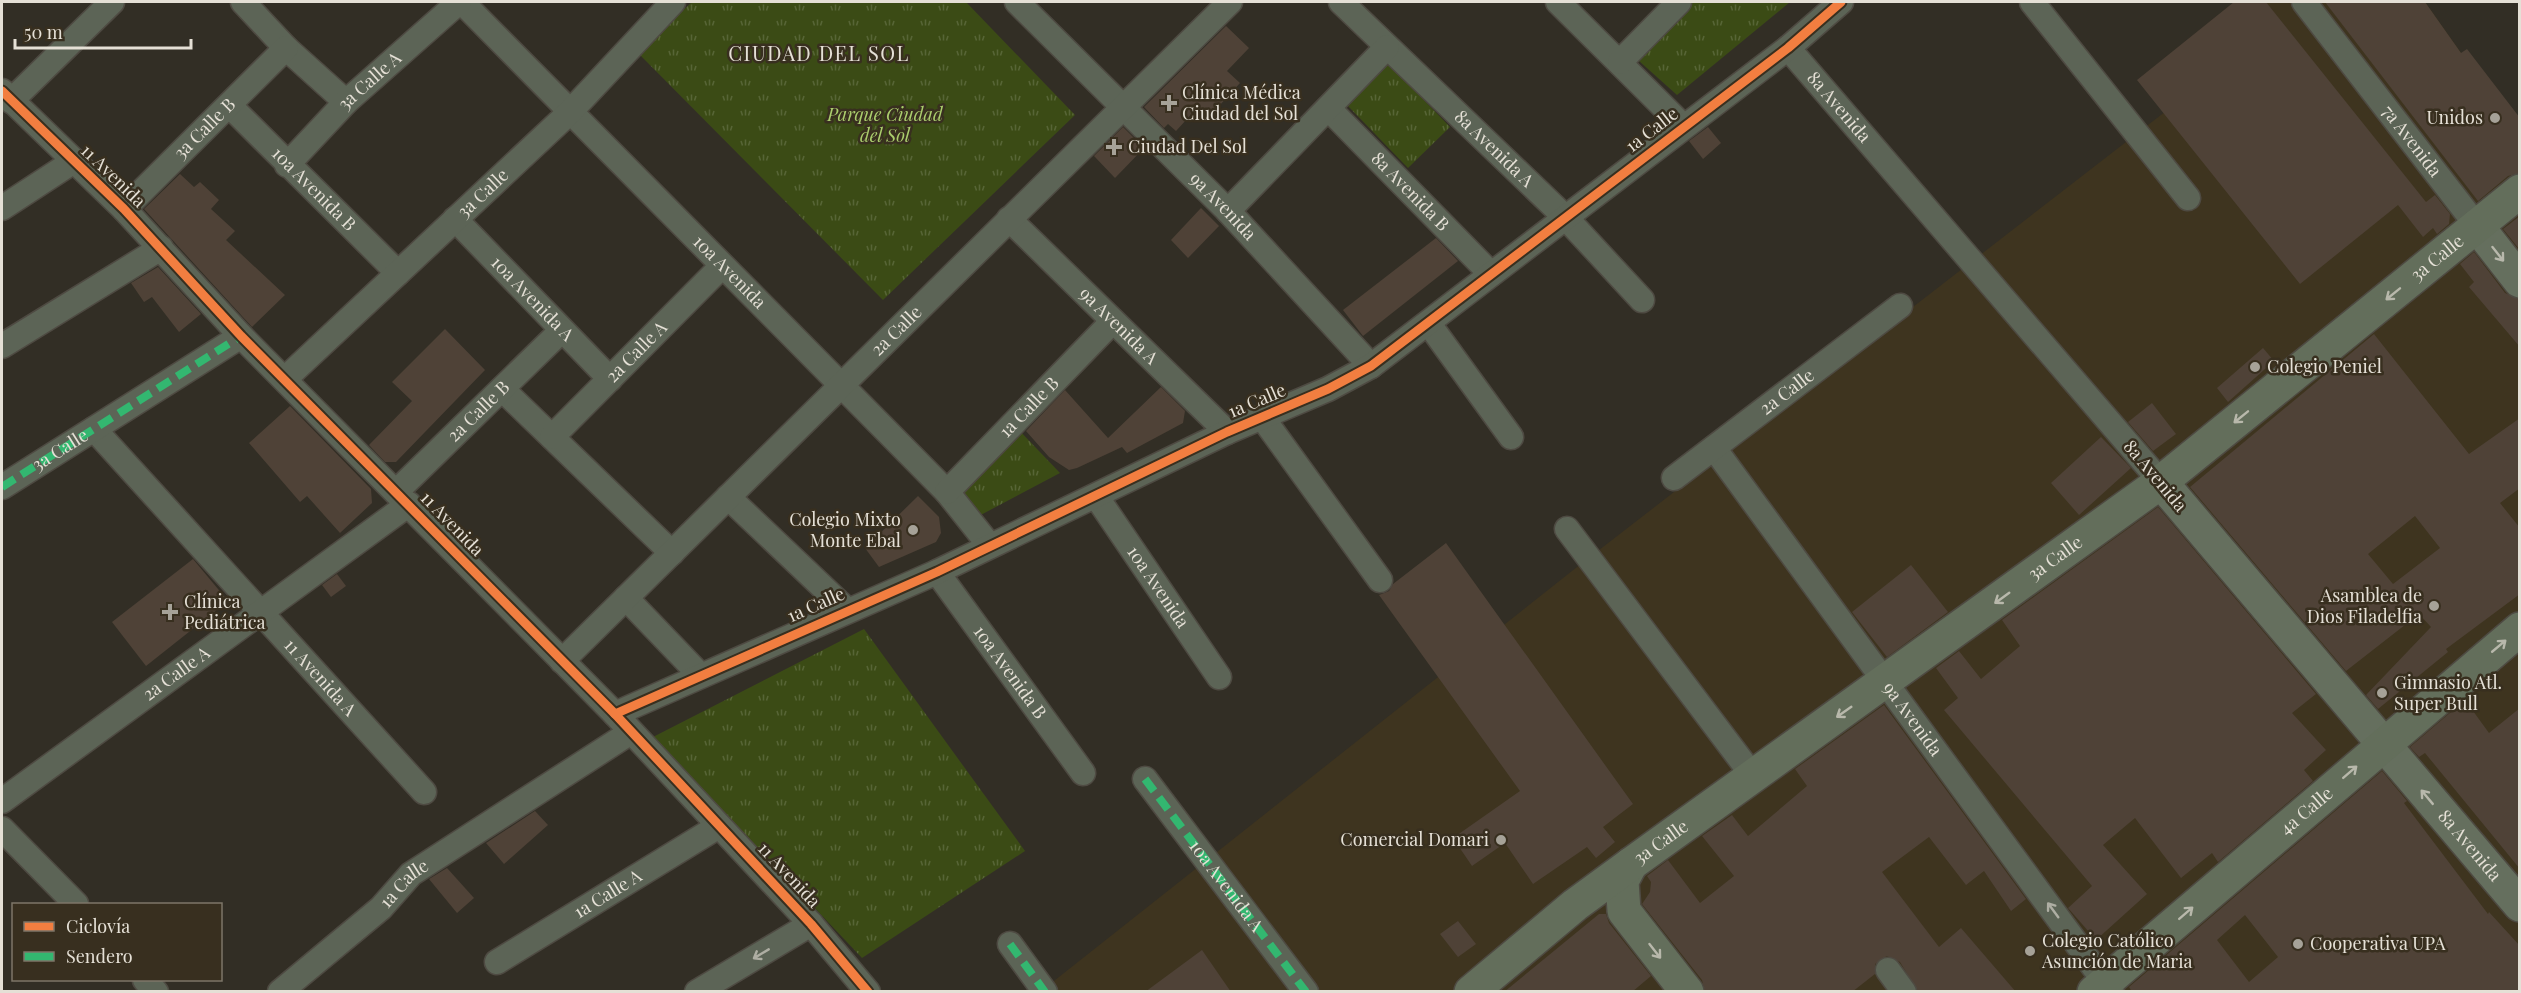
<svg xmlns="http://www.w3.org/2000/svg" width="2521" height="993" viewBox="0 0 2521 993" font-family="'Playfair Display',serif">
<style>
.built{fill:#3e341f}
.park{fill:url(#park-tufts)}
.building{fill:#4f4237;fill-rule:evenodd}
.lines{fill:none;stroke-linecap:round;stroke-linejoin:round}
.street-casing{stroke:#4e4a42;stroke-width:27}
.secondary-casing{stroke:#4e4a42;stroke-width:36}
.primary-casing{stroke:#4e4a42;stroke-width:36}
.street{stroke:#5c6456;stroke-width:24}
.secondary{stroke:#656f5e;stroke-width:33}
.primary{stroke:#636e5b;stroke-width:33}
.quiet{stroke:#33b770;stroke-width:8;stroke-dasharray:15 8;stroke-linecap:butt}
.cycleway-casing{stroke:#382f1f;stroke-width:13}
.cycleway{stroke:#f27e40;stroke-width:9}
.oneway{stroke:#b8b8ac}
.oneway2{stroke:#b8b8ab}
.oneway3{stroke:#aeaea3}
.poi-dot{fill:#a6a298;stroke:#382f1f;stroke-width:2}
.labels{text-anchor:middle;stroke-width:5;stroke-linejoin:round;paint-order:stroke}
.street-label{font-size:18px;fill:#e5e0d6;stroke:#382f1f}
.poi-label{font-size:18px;fill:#e5e0d6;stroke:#382f1f;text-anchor:start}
.park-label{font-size:18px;font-style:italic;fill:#abce6d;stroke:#382f1f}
.neighbourhood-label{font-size:20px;letter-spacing:1.5px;fill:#e5e0d6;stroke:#382f1f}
</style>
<defs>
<pattern id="park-tufts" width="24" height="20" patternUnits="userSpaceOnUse" patternTransform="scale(1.5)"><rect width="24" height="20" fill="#3b4b15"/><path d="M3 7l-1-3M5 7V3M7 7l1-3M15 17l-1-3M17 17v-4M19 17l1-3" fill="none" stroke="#576536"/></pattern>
</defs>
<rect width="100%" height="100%" fill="#322e25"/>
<polygon class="built" points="2236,2 2425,2 2461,53 2519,164 2519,991 1040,992 1572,571 2263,36"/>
<g class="park">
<polygon points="692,2 966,2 1075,115 883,300 638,53"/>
<polygon points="1681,2 1790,2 1677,95 1629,52"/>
<polygon points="1389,64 1450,127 1408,168 1347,105"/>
<polygon points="1015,426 1060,473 975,518 952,492"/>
<polygon points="864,629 1025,851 862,958 653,737"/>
</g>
<g class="building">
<polygon points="2234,2 2266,2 2426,202 2435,195 2450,214 2449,224 2437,234 2433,228 2423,237 2398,205 2300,284 2137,80"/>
<polygon points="2325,2 2425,2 2461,53 2467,49 2520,118 2520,173 2508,176 2478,201"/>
<polygon points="1226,26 1249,48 1227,71 1240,83 1208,118 1197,108 1176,131 1168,124 1164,128 1144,107"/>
<polygon points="1123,127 1144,148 1115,178 1094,156"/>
<polygon points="1708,127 1721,143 1703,159 1689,141"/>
<polygon points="180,174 194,187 200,182 219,200 211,209 235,231 226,240 285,295 252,327 144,209"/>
<polygon points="1201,208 1219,226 1188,258 1171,240"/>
<polygon points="2520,216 2520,250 2503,229"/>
<polygon points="1436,238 1458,261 1363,336 1343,310"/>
<polygon points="2474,252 2505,293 2520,299 2520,347 2469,287 2474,282 2460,264"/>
<polygon points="158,267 201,314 179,332 152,297 144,302 131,283"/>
<polygon points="445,329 485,370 396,462 385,462 369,445 412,401 392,382"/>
<path d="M 2374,334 L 2469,454 L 2520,418 L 2520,488 L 2500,503 L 2520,528 L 2520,594 L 2446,649 L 2448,652 L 2378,709 L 2366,695 L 2431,627 L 2419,614 L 2346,671 L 2190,487 ZM 2415,516 L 2440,548 L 2393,584 L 2368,554 Z"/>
<polygon points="2263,348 2274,361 2228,402 2217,388"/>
<polygon points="1161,387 1185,411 1183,423 1127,453 1122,447 1077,468 1069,470 1049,457 1026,431 1065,390 1108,438"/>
<polygon points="2152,403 2176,434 2153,451 2128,422"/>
<polygon points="290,406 371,489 372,503 340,533 307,496 300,502 249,443"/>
<polygon points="2101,437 2131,468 2079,515 2051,483"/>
<polygon points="918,496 939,517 941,533 936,542 879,567 865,548"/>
<polygon points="2158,507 2316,694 2292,713 2326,750 2304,770 2313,781 2218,862 2212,853 2181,878 2135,818 2103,845 2147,894 2096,940 2068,908 2092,886 1944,710 1958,698 1936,668 1959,651 1981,679 2020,646 2002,620"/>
<polygon points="1446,543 1633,804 1603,827 1615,842 1596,858 1587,847 1533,884 1505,843 1472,866 1453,838 1520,791 1379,595 1389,591 1393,584"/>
<polygon points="193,559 228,601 146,666 112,622"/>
<polygon points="1911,565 1948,612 1887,657 1852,612"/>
<polygon points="337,574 346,586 331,597 322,585"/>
<polygon points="2465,700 2489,733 2520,708 2520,869 2425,753 2419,757 2410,747"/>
<polygon points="1884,705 2026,899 2011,911 1984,871 1966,885 1929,837 1882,872 1939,947 1961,928 2016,992 1918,992 1900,962 1887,956 1875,964 1875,974 1852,992 1705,992 1702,980 1642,904 1650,892 1651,882 1647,876 1668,860 1700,903 1734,876 1702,836 1732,815 1748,836 1807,786 1795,769"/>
<path d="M 2382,771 L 2407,801 L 2404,803 L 2488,914 L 2489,912 L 2520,946 L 2520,992 L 2132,992 L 2129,987 ZM 2245,915 L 2278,957 L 2249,982 L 2217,940 Z"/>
<polygon points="535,811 548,825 504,864 486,843"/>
<polygon points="447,868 474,898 457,913 429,879"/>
<polygon points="1599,914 1606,914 1609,923 1651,976 1632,992 1504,992"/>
<polygon points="1458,921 1476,944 1458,957 1440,934"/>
<polygon points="1202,950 1231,992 1145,992"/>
</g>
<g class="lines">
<g class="street-casing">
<g id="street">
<polyline points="243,2 286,48 346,102"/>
<path id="s1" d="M 462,2 L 947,492 L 990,546"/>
<path id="s2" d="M 1017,2 L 1228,211 L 1371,366"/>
<path id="s3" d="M 1341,2 L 1566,218 L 1642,300"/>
<polyline points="1558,2 1683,126"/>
<polyline points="2032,2 2188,198"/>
<path id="s4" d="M 2304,2 L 2477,226"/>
<path id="s5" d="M 1788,48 L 2161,482"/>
<polyline points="1620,62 1679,2"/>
<polyline points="2,91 124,209 241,336 615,714 811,924 868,992"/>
<polyline points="11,101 112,2"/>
<path id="s6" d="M 230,106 L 398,273"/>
<path id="s7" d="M 1329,109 L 1491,274"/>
<path id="s8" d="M 287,165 L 346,102 L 459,2"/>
<polyline points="2,208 74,161"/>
<path id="s9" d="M 124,209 L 286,48"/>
<polyline points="1228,211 1387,47"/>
<path id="s10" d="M 455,219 L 610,379"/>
<path id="s11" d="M 1009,219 L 1227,432"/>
<polyline points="1429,324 1511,437"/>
<polyline points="2,346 161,248"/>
<path id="s12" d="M 286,378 L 570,112 L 673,2"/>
<polyline points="502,389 672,553"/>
<polyline points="1262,417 1380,580"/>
<path id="s13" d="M 94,429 L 424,792"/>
<path id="s14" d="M 552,437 L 722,266"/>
<path id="s15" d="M 1714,448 L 2112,992"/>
<path id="s16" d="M 1674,478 L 1900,306"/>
<polyline points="2,487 241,336"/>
<path id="s17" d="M 397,491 L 561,331"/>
<path id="s18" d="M 947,492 L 1112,322"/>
<path id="s19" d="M 1096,496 L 1219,677"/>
<polyline points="728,497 847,610"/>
<polyline points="1567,529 1753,776"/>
<path id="s20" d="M 937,572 L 1083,773"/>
<polyline points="626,598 700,675"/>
<path id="s21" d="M 562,661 L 1230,2"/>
<polyline points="615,714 937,572 1227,432 1328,389 1371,366 1788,48 1841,2"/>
<polyline points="1145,779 1306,992"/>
<path id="s22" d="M 2,801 L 409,504"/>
<polyline points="2,829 76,904"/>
<polyline points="1010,944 1045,992"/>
<path id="s23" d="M 497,962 L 719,826"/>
<polyline points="1888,970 1904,992"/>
<polyline points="145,980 156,992"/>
<path id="s24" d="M 280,992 L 381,908 L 411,874 L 631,732"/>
<polyline points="697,992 811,924"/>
</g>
</g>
<g class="secondary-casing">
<g id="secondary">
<polyline points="2477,226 2520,281"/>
<path id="s25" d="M 2161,482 L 2520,905"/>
</g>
</g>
<g class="primary-casing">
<g id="primary">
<polyline points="1631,864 1622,881 1624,911 1687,992"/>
<path id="s26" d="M 1471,992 L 1575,905 L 1631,864 L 2161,482 L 2520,191"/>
<path id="s27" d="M 2094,992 L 2520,629"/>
</g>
</g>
<use href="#street" class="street"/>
<use href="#secondary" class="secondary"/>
<use href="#primary" class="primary"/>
<g class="quiet">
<path id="s28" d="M 2,487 L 241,336"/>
<path id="s29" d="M 1145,779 L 1306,992"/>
<polyline points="1010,944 1045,992"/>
</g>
<g class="cycleway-casing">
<g id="cycleway">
<polyline points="2,91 124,209 241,336 615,714 811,924 868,992"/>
<polyline points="615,714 937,572 1227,432 1328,389 1371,366 1788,48 1841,2"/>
</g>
</g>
<use href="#cycleway" class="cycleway"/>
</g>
<defs><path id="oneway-shaft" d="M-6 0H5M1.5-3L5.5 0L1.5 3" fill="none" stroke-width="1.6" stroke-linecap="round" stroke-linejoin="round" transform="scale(1.5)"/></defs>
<g class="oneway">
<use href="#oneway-shaft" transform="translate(2498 254) rotate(52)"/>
<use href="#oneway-shaft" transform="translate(2427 797) rotate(-130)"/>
</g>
<g class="oneway2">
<use href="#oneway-shaft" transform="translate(2393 294) rotate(141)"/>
<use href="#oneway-shaft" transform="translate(2241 417) rotate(141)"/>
<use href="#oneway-shaft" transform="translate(2002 598) rotate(144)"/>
<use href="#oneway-shaft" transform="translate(2499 646) rotate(-40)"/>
<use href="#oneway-shaft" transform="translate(1844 712) rotate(145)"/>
<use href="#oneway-shaft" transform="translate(2350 772) rotate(-41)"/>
<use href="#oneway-shaft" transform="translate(2186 913) rotate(-41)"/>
<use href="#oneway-shaft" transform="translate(1655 951) rotate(52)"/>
</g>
<g class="oneway3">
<use href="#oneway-shaft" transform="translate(2053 910) rotate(-126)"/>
<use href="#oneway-shaft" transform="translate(761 954) rotate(149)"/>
</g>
<g class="poi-dot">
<path d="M1166 94h6v6h6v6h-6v6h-6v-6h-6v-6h6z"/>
<circle cx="2495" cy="118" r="6"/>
<path d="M1111 138h6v6h6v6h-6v6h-6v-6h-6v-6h6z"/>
<circle cx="2255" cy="367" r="6"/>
<circle cx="913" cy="530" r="6"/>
<circle cx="2434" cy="606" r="6"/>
<path d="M167 603h6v6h6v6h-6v6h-6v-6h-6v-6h6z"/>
<circle cx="2382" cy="693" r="6"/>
<circle cx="1501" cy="840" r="6"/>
<circle cx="2298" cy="944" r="6"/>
<circle cx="2030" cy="951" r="6"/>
</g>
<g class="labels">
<g class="street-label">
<text dy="6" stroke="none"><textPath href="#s8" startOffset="118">3a Calle A</textPath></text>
<text dy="6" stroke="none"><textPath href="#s5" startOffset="78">8a Avenida</textPath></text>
<text dy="6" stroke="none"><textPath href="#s9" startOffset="114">3a Calle B</textPath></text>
<text transform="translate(1652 130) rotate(-38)" y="6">1a Calle</text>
<text dy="6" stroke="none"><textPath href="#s4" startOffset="176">7a Avenida</textPath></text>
<text dy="6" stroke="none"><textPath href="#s3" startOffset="212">8a Avenida A</textPath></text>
<text transform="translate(113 176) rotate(44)" y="6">11 Avenida</text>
<text dy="6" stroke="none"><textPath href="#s6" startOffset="118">10a Avenida B</textPath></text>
<text dy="6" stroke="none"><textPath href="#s7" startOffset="116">8a Avenida B</textPath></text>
<text dy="6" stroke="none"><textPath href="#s12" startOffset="270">3a Calle</textPath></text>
<text dy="6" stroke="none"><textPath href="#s2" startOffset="290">9a Avenida</textPath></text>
<text dy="6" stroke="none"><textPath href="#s26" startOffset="1214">3a Calle</textPath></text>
<text dy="6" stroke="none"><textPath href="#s1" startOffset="380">10a Avenida</textPath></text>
<text dy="6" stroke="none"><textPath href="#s10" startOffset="111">10a Avenida A</textPath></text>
<text dy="6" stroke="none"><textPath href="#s11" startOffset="153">9a Avenida A</textPath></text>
<text dy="6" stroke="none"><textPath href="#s21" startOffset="470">2a Calle</textPath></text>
<text dy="6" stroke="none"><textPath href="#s14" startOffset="120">2a Calle A</textPath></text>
<text dy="6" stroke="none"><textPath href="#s16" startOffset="142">2a Calle</textPath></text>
<text transform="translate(1257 401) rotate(-23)" y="6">1a Calle</text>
<text dy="6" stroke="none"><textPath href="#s18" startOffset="118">1a Calle B</textPath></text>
<text dy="6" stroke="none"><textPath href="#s17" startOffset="114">2a Calle B</textPath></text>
<text dy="6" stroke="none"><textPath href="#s28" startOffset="69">3a Calle</textPath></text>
<text transform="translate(2155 476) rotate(50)" y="6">8a Avenida</text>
<text transform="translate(452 524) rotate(46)" y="6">11 Avenida</text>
<text dy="6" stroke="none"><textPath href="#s26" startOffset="728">3a Calle</textPath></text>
<text dy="6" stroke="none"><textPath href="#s19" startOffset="110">10a Avenida</textPath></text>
<text transform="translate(816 605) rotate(-24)" y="6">1a Calle</text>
<text dy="6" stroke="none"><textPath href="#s20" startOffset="124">10a Avenida B</textPath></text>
<text dy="6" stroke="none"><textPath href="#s22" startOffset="216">2a Calle A</textPath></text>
<text dy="6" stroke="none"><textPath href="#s13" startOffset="336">11 Avenida A</textPath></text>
<text dy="6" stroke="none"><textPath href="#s15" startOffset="336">9a Avenida</textPath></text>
<text dy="6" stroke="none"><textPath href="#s27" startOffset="279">4a Calle</textPath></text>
<text dy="6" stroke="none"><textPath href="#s26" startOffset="242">3a Calle</textPath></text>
<text dy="6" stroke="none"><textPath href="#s25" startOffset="477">8a Avenida</textPath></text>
<text transform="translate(789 875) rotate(47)" y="6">11 Avenida</text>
<text dy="6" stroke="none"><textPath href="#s24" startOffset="165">1a Calle</textPath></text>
<text dy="6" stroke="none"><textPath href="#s29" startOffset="134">10a Avenida A</textPath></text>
<text dy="6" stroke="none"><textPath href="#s23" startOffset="130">1a Calle A</textPath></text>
</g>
<g class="poi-label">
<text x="1182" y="99">Clínica Médica<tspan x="1182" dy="21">Ciudad del Sol</tspan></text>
<text x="2483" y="124" text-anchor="end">Unidos</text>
<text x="1128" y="153">Ciudad Del Sol</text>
<text x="2267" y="373">Colegio Peniel</text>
<text x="901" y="526" text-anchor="end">Colegio Mixto<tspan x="901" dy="21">Monte Ebal</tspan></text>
<text x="2422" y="602" text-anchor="end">Asamblea de<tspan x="2422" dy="21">Dios Filadelfia</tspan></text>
<text x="184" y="608">Clínica<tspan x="184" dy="21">Pediátrica</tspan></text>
<text x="2394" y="689">Gimnasio Atl.<tspan x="2394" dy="21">Super Bull</tspan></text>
<text x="1489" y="846" text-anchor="end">Comercial Domari</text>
<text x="2042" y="947">Colegio Católico<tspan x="2042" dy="21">Asunción de Maria</tspan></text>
<text x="2310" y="950">Cooperativa UPA</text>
</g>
<g class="park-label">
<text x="885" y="121">Parque Ciudad<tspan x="885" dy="21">del Sol</tspan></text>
</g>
<g class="neighbourhood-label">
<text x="819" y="61">CIUDAD DEL SOL</text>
</g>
</g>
<rect width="2521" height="993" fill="none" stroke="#e5e0d6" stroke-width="6"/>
<rect x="12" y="903" width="210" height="78" fill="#382f1f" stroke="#7d7668" stroke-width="1.5"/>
<rect x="24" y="922" width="30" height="9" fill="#f27e40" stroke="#7d7668" stroke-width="1.5"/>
<text x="66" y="933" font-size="18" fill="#e5e0d6">Ciclovía</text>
<rect x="24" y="952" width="30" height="9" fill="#33b770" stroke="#7d7668" stroke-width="1.5"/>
<text x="66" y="963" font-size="18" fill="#e5e0d6">Sendero</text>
<path d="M15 39v9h176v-9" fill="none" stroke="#e5e0d6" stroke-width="3"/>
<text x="24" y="39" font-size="18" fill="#e5e0d6" stroke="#382f1f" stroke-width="4.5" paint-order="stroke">50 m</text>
</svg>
